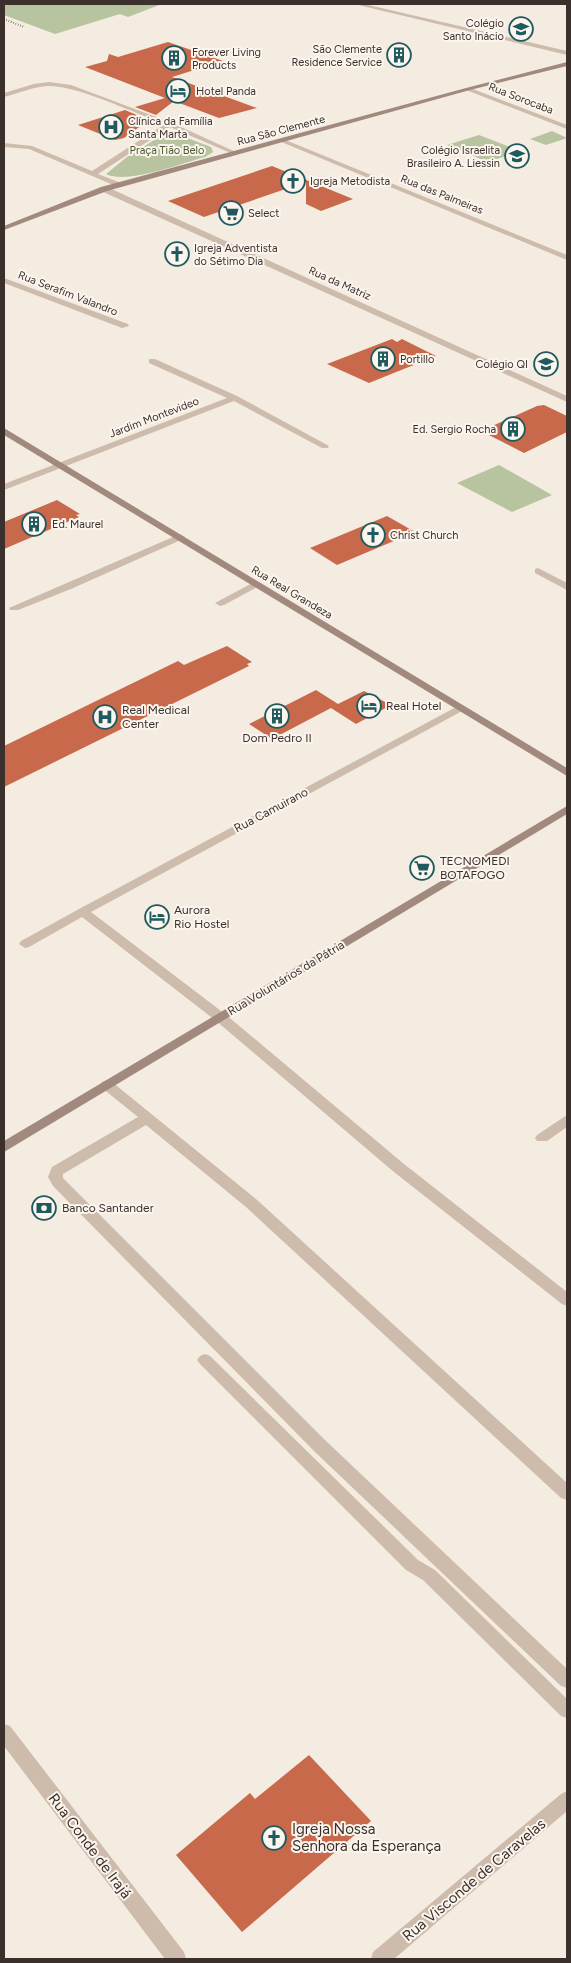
<svg xmlns="http://www.w3.org/2000/svg" width="571" height="1963" viewBox="0 0 571 1963" font-family="Figtree,sans-serif">
<style>
.green{fill:#b8c4a0}
.building{fill:#c8694b}
.lines{fill:none;stroke-linecap:round;stroke-linejoin:round}
.minor{fill:#cdbbac;fill-rule:evenodd}
.tertiary{fill:#cdbbac;fill-rule:evenodd}
.secondary{fill:#a18a7d;fill-rule:evenodd}
.rail{stroke:#3b302b;stroke-width:2;stroke-dasharray:0.5 2;stroke-linecap:butt}
.labels{text-anchor:middle;stroke-width:4;stroke-linejoin:round;paint-order:stroke}
.far-poi-label{font-size:11px;fill:#3b302b;stroke:#fbf5ee;text-anchor:start}
.far-street-label{font-size:11px;fill:#3b302b;stroke:#fbf5ee}
.far-park-label{font-size:11px;fill:#4a5a2e;stroke:#fbf5ee}
.poi-label{font-size:12px;fill:#3b302b;stroke:#fbf5ee;text-anchor:start}
.street-label{font-size:12px;fill:#3b302b;stroke:#fbf5ee}
.near-poi-label{font-size:15px;fill:#3b302b;stroke:#fbf5ee;text-anchor:start}
.near-street-label{font-size:15px;fill:#3b302b;stroke:#fbf5ee}
</style>
<rect width="100%" height="100%" fill="#f4ebe1"/>
<g class="green">
<polygon points="4,4 162,4 128,17 120,14 55,34 4,15"/>
<polygon points="552,131 567,138 546,145 530,139"/>
<path d="M 167,132 L 174,133 L 211,147 L 213,152 L 205,157 C 182,163 127,185 106,174 L 127,157 Z"/>
<polygon points="479,135 520,151 488,162 447,145"/>
<polygon points="499,465 552,495 512,512 457,483"/>
</g>
<g class="building">
<polygon points="168,42 223,61 172,77 257,108 219,118 174,101 156,115 135,107 165,98 85,67 107,61 109,54 118,57"/>
<polygon points="125,110 149,120 124,138 115,140 78,125"/>
<polygon points="272,166 353,199 321,211 306,204 306,182 204,217 168,201"/>
<polygon points="392,339 397,342 402,339 436,356 369,383 327,364"/>
<polygon points="544,405 567,416 567,432 524,453 481,431 537,406"/>
<polygon points="57,500 80,514 76,515 79,517 4,549 4,522"/>
<polygon points="387,516 415,532 337,565 310,548"/>
<polygon points="227,646 252,662 247,664 249,666 4,787 4,746 178,661 184,665"/>
<polygon points="316,690 338,704 364,691 391,705 356,724 331,708 272,739 249,724"/>
<polygon points="309,1755 371,1821 242,1932 176,1855 250,1793 255,1799"/>
</g>
<g class="lines">
<g class="minor">
<polygon points="354,4 364,4 567,51 567,55"/>
<path d="M 49,82 L 71,85 L 172,123 L 238,153 L 233,154 L 170,127 L 98,174 L 121,183 L 121,187 L 118,187 L 29,149 L 4,147 L 4,143 L 32,146 L 92,171 L 165,124 C 136,114 77,85 48,86 C 33,87 19,93 4,97 L 4,93 L 34,84 Z"/>
<polygon points="279,139 283,139 567,255 567,260 279,141"/>
<polygon points="101,187 107,187 567,396 567,402 101,191"/>
<polygon points="4,278 128,324 129,326 122,328 4,283"/>
<polygon points="149,359 155,359 237,396 329,446 328,448 322,448 234,401 4,490 4,484 227,398 149,363"/>
<polygon points="180,534 185,537 183,539 71,589 18,610 10,610 9,608"/>
<polygon points="538,568 567,583 567,590 535,573 535,569"/>
<polygon points="256,581 261,584 259,586 224,605 220,606 215,603"/>
<polygon points="460,705 465,708 464,710 91,912 225,1014 404,1164 567,1292 567,1306 562,1304 394,1172 215,1020 82,917 29,947 25,948 19,944 21,941 79,909"/>
<polygon points="107,1080 112,1082 256,1199 567,1483 567,1500 561,1498 246,1207 146,1125 63,1174 63,1178 326,1441 567,1669 567,1688 561,1686 314,1451 53,1186 48,1177 52,1167 138,1117 102,1088 100,1085 102,1082"/>
<polygon points="567,1115 567,1127 547,1141 537,1141 535,1138 537,1135"/>
<polygon points="205,1354 210,1356 418,1560 435,1570 567,1699 567,1718 561,1716 423,1580 406,1570 200,1364 197,1360 200,1356"/>
<polygon points="4,1724 10,1726 184,1952 186,1959 165,1959 4,1746"/>
<polygon points="567,1791 567,1811 394,1959 371,1959 373,1952 561,1794"/>
</g>
<polygon class="tertiary" points="466,88 470,88 567,125 567,129 466,90"/>
<g class="secondary">
<polygon points="567,62 567,66 470,90 107,191 4,230 4,226 101,187 466,88"/>
<polygon points="4,428 567,768 567,776 4,435"/>
<polygon points="567,806 567,814 4,1152 4,1141"/>
</g>
<polyline class="rail" points="4,19 24,27"/>
</g>
<defs>
<g id="school-ring" transform="scale(1.25)"><circle r="9.5" fill="#fbf5ee" stroke="#1f5a5e" stroke-width="1.5"/><path d="M0-5L7-2L0 1L-7-2ZM-4 1L0 2.5L4 1V4Q0 6-4 4Z" fill="#1f5a5e"/></g>
<g id="building-ring" transform="scale(1.25)"><circle r="9.5" fill="#fbf5ee" stroke="#1f5a5e" stroke-width="1.5"/><path d="M-4-6H4V6H1V3H-1V6H-4ZM-2.5-4.3h1.7v1.8h-1.7ZM.8-4.3h1.7v1.8H.8ZM-2.5-1h1.7V.8h-1.7ZM.8-1h1.7V.8H.8Z" fill="#1f5a5e"/></g>
<g id="hotel-ring" transform="scale(1.25)"><circle r="9.5" fill="#fbf5ee" stroke="#1f5a5e" stroke-width="1.5"/><path d="M-6-4.5h1.5V1H6V5H4.5V3h-9V5H-6ZM-4 0a1.8 1.8 0 1 1 3.6 0ZM.5 0V-2.5h3Q6-2.5 6 0Z" fill="#1f5a5e"/></g>
<g id="hospital-ring" transform="scale(1.25)"><circle r="9.5" fill="#fbf5ee" stroke="#1f5a5e" stroke-width="1.5"/><path d="M-5-5h3v3.5h4V-5h3V5h-3V1.5h-4V5h-3Z" fill="#1f5a5e"/></g>
<g id="church-ring" transform="scale(1.25)"><circle r="9.5" fill="#fbf5ee" stroke="#1f5a5e" stroke-width="1.5"/><path d="M-1.2-6h2.4v3.5h3.3v2.4h-3.3V6h-2.4V-.1h-3.3v-2.4h3.3Z" fill="#1f5a5e"/></g>
<g id="supermarket-ring" transform="scale(1.25)"><circle r="9.5" fill="#fbf5ee" stroke="#1f5a5e" stroke-width="1.5"/><path d="M-6-5.5h2.5l.6 2H6L4.5 2H-2.5L-4.4-4H-6ZM-1.5 3.2a1.3 1.3 0 1 0 .1 0ZM3 3.2a1.3 1.3 0 1 0 .1 0Z" fill="#1f5a5e"/></g>
<g id="bank-ring" transform="scale(1.25)"><circle r="9.5" fill="#fbf5ee" stroke="#1f5a5e" stroke-width="1.5"/><path d="M-6-4H6V4H-6ZM0-2.3a2.3 2.3 0 1 0 0 4.6a2.3 2.3 0 1 0 0-4.6Z" fill="#1f5a5e"/></g>
</defs>
<g fill-rule="evenodd">
<use href="#school-ring" x="521" y="29"/>
<use href="#building-ring" x="399" y="55"/>
<use href="#building-ring" x="174" y="58"/>
<use href="#hotel-ring" x="178" y="91"/>
<use href="#hospital-ring" x="111" y="127"/>
<use href="#school-ring" x="517" y="156"/>
<use href="#church-ring" x="293" y="181"/>
<use href="#supermarket-ring" x="231" y="213"/>
<use href="#church-ring" x="177" y="254"/>
<use href="#building-ring" x="383" y="359"/>
<use href="#school-ring" x="546" y="364"/>
<use href="#building-ring" x="513" y="429"/>
<use href="#building-ring" x="34" y="524"/>
<use href="#church-ring" x="373" y="535"/>
<use href="#hotel-ring" x="369" y="706"/>
<use href="#building-ring" x="277" y="716"/>
<use href="#hospital-ring" x="105" y="717"/>
<use href="#supermarket-ring" x="422" y="868"/>
<use href="#hotel-ring" x="157" y="917"/>
<use href="#bank-ring" x="44" y="1208"/>
<use href="#church-ring" x="274" y="1838"/>
</g>
<g class="labels">
<g class="far-poi-label">
<text x="504" y="27" text-anchor="end">Colégio<tspan x="504" dy="13">Santo Inácio</tspan></text>
<text x="382" y="53" text-anchor="end">São Clemente<tspan x="382" dy="13">Residence Service</tspan></text>
<text x="192" y="56">Forever Living<tspan x="192" dy="13">Products</tspan></text>
<text x="196" y="95">Hotel Panda</text>
<text x="128" y="125">Clínica da Família<tspan x="128" dy="13">Santa Marta</tspan></text>
<text x="500" y="154" text-anchor="end">Colégio Israelita<tspan x="500" dy="13">Brasileiro A. Liessin</tspan></text>
<text x="310" y="185">Igreja Metodista</text>
<text x="248" y="217">Select</text>
<text x="194" y="252">Igreja Adventista<tspan x="194" dy="13">do Sétimo Dia</tspan></text>
<text x="400" y="363">Portillo</text>
<text x="528" y="368" text-anchor="end">Colégio QI</text>
<text x="496" y="433" text-anchor="end">Ed. Sergio Rocha</text>
<text x="52" y="528">Ed. Maurel</text>
<text x="390" y="539">Christ Church</text>
</g>
<g class="far-street-label">
<text transform="translate(521 98) rotate(21)" y="4">Rua Sorocaba</text>
<text transform="translate(281 130) rotate(-15)" y="4">Rua São Clemente</text>
<text transform="translate(442 194) rotate(22)" y="4">Rua das Palmeiras</text>
<text transform="translate(340 283) rotate(24)" y="4">Rua da Matriz</text>
<text transform="translate(68 293) rotate(21)" y="4">Rua Serafim Valandro</text>
<text transform="translate(154 417) rotate(-21)" y="4">Jardim Montevideo</text>
<text transform="translate(292 592) rotate(31)" y="4">Rua Real Grandeza</text>
</g>
<g class="far-park-label">
<text x="167" y="154">Praça Tião Belo</text>
</g>
<g class="poi-label">
<text x="386" y="710">Real Hotel</text>
<text x="122" y="714">Real Medical<tspan x="122" dy="14">Center</tspan></text>
<text x="277" y="742" text-anchor="middle">Dom Pedro II</text>
<text x="440" y="865">TECNOMEDI<tspan x="440" dy="14">BOTAFOGO</tspan></text>
<text x="174" y="914">Aurora<tspan x="174" dy="14">Rio Hostel</tspan></text>
<text x="62" y="1212">Banco Santander</text>
</g>
<g class="street-label">
<text transform="translate(271 810) rotate(-28)" y="4">Rua Camuirano</text>
<text transform="translate(286 978) rotate(-31)" y="4">Rua Voluntários da Pátria</text>
</g>
<g class="near-poi-label">
<text x="292" y="1834">Igreja Nossa<tspan x="292" dy="17">Senhora da Esperança</tspan></text>
</g>
<g class="near-street-label">
<text transform="translate(90 1846) rotate(53)" y="5">Rua Conde de Irajá</text>
<text transform="translate(474 1880) rotate(-40)" y="5">Rua Visconde de Caravelas</text>
</g>
</g>
<rect width="571" height="1963" fill="none" stroke="#3b302b" stroke-width="10"/>
</svg>
